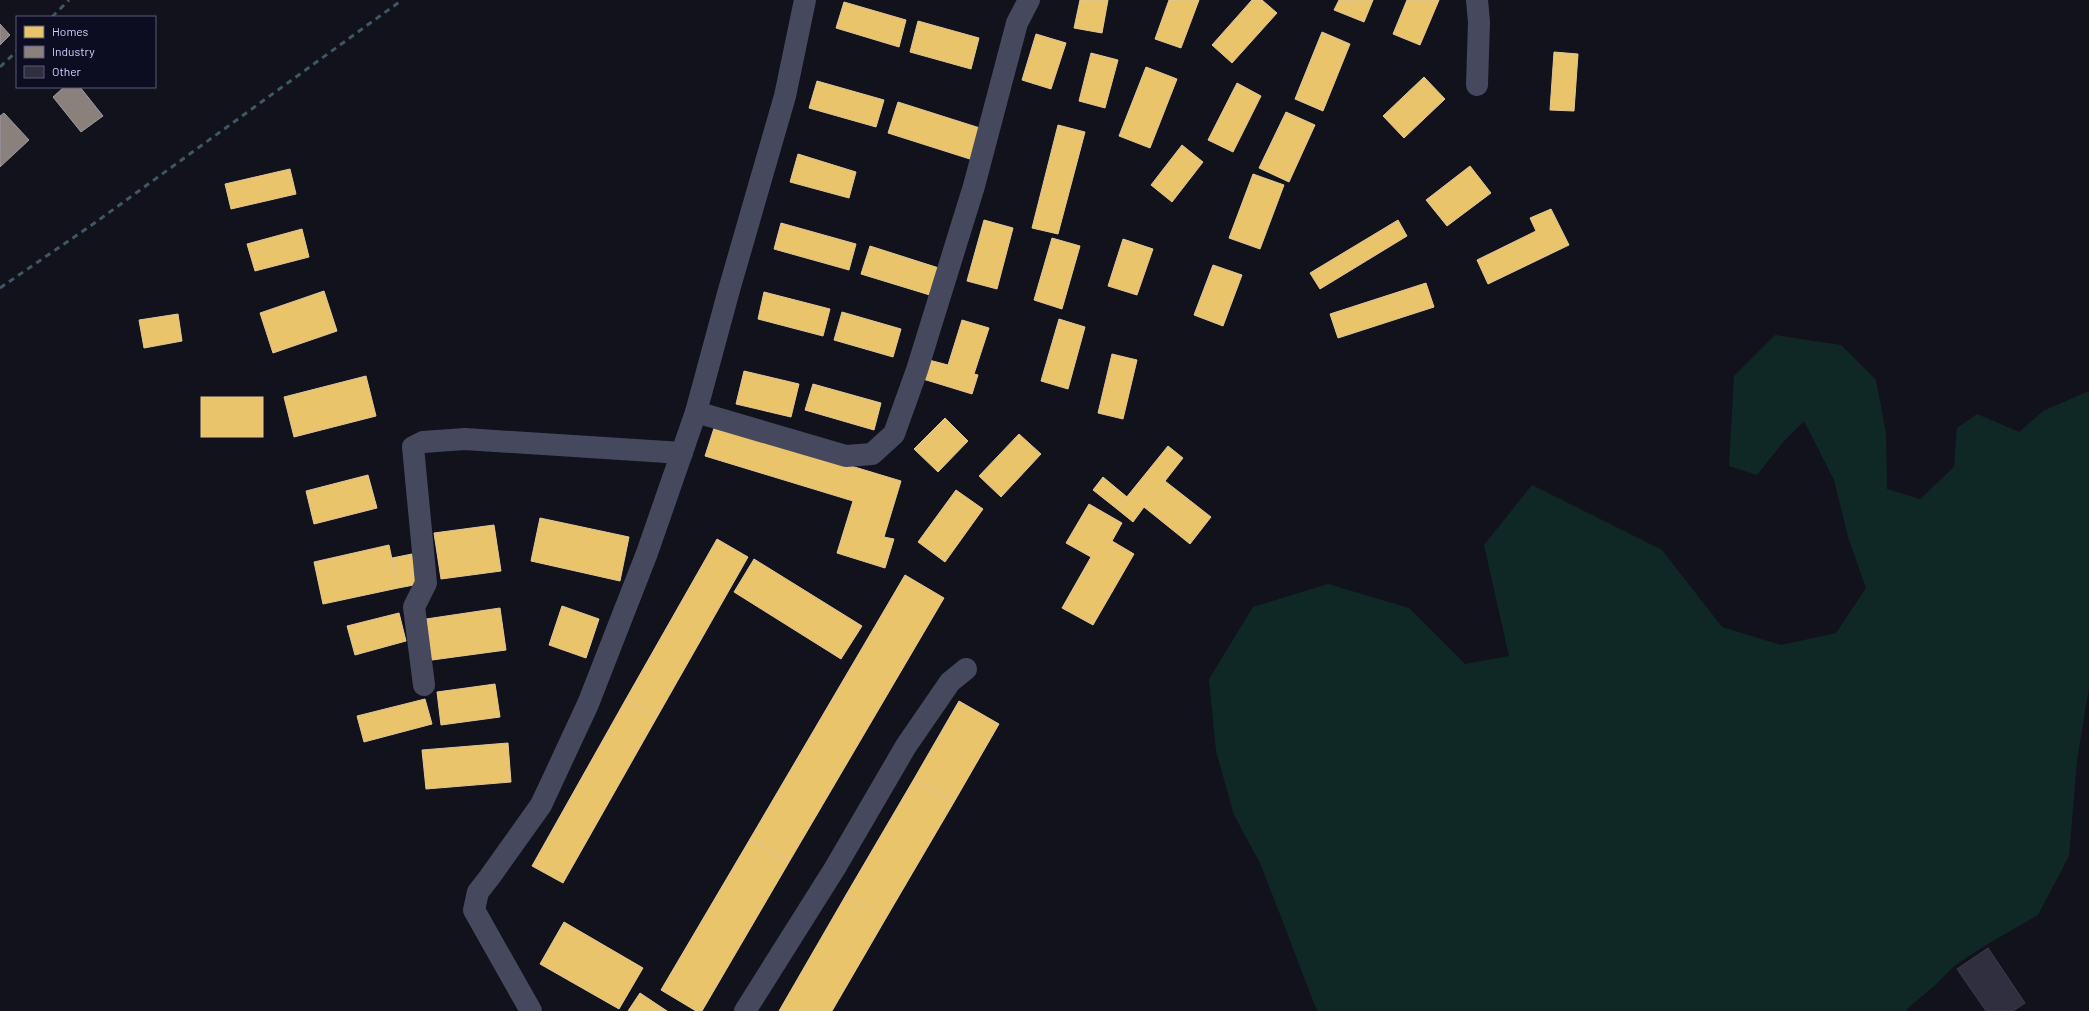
<svg xmlns="http://www.w3.org/2000/svg" width="2089" height="1011" viewBox="0 0 2089 1011" font-family="Barlow,sans-serif">
<style>
.green{fill:#102825}
.homes{fill:#e9c46a;stroke:#e1c797}
.industry{fill:#8a817c;stroke:#9e98a3}
.building{fill:#302f3f;stroke:#3c3b51}
.lines{fill:none;stroke-linecap:round;stroke-linejoin:round}
.minor{stroke:#46485e;stroke-width:22}
.rail{stroke:#3d5864;stroke-width:3;stroke-dasharray:6 5;stroke-linecap:butt}
</style>
<rect width="100%" height="100%" fill="#12121d"/>
<polygon class="green" points="1775,335 1841,345 1876,380 1886,433 1887,489 1920,499 1954,467 1957,428 1977,414 2019,432 2043,411 2089,391 2089,687 2077,761 2069,856 2038,915 1986,945 1954,966 1934,986 1908,1008 1907,1011 1317,1011 1261,865 1234,815 1216,751 1209,679 1253,607 1328,584 1409,608 1465,664 1509,656 1484,545 1532,485 1662,550 1722,627 1781,645 1836,633 1866,588 1849,540 1834,480 1804,421 1784,441 1757,475 1729,466 1734,376"/>
<g class="homes">
<polygon points="1080,0 1108,0 1102,33 1074,28"/>
<polygon points="1169,0 1199,0 1181,48 1155,39"/>
<polygon points="1252,0 1262,0 1277,13 1232,63 1212,45"/>
<polygon points="1339,0 1373,0 1364,22 1334,10"/>
<polygon points="1407,0 1439,0 1420,45 1393,34"/>
<polygon points="844,2 906,20 899,47 836,28"/>
<polygon points="918,21 979,38 971,69 910,52"/>
<polygon points="1322,32 1350,44 1323,111 1295,99"/>
<polygon points="1036,34 1066,43 1051,89 1022,80"/>
<polygon points="1554,52 1578,54 1574,111 1550,110"/>
<polygon points="1091,53 1118,60 1105,108 1079,101"/>
<polygon points="1146,67 1177,79 1150,148 1119,136"/>
<polygon points="1424,77 1445,99 1404,138 1383,116"/>
<polygon points="817,81 884,100 876,127 809,108"/>
<polygon points="1237,83 1261,96 1233,152 1208,140"/>
<polygon points="898,102 983,129 973,160 888,133"/>
<polygon points="1286,112 1315,125 1289,182 1259,168"/>
<polygon points="1058,125 1085,132 1058,234 1032,228"/>
<polygon points="1182,145 1203,162 1172,202 1151,185"/>
<polygon points="798,154 856,172 849,198 790,182"/>
<polygon points="1470,166 1491,193 1447,226 1426,200"/>
<polygon points="290,169 296,194 231,209 225,184"/>
<polygon points="1253,174 1284,185 1260,249 1229,238"/>
<polygon points="1551,209 1569,245 1488,284 1477,260 1536,231 1530,218"/>
<polygon points="984,220 1013,228 997,289 967,281"/>
<polygon points="1398,220 1407,236 1320,289 1310,273"/>
<polygon points="781,223 856,244 849,270 774,249"/>
<polygon points="302,229 309,257 255,271 247,244"/>
<polygon points="1052,238 1080,246 1062,309 1034,300"/>
<polygon points="1123,239 1153,249 1137,295 1108,286"/>
<polygon points="870,246 942,269 933,296 861,274"/>
<polygon points="1213,265 1242,275 1223,326 1194,315"/>
<polygon points="1426,283 1434,307 1338,338 1330,314"/>
<polygon points="324,291 337,331 273,353 260,313"/>
<polygon points="764,292 830,309 823,336 758,319"/>
<polygon points="842,312 901,329 893,357 834,340"/>
<polygon points="178,314 182,341 144,348 139,320"/>
<polygon points="1059,319 1085,327 1068,389 1041,381"/>
<polygon points="962,320 989,328 974,374 978,375 972,394 923,379 929,360 948,365"/>
<polygon points="1112,354 1137,360 1123,419 1098,413"/>
<polygon points="744,371 799,384 791,417 736,404"/>
<polygon points="366,376 376,416 294,437 284,397"/>
<polygon points="813,384 881,403 874,430 805,410"/>
<rect x="201" y="397" width="62" height="40"/>
<polygon points="945,418 968,441 938,472 914,449"/>
<polygon points="715,425 901,481 884,537 894,539 885,568 837,553 853,501 705,456"/>
<polygon points="1019,434 1041,454 1001,497 979,476"/>
<polygon points="1168,446 1183,458 1165,481 1211,517 1190,544 1144,507 1133,522 1117,509"/>
<polygon points="368,475 377,508 314,524 306,491"/>
<polygon points="1103,477 1127,497 1117,509 1093,490"/>
<polygon points="956,490 983,509 945,562 918,542"/>
<polygon points="1089,504 1122,523 1112,541 1134,554 1093,625 1062,608 1091,557 1066,543"/>
<polygon points="540,518 629,537 620,581 531,561"/>
<polygon points="494,525 501,571 441,579 434,533"/>
<polygon points="717,539 748,557 657,717 626,699"/>
<polygon points="389,545 398,588 323,604 314,562"/>
<polygon points="412,554 419,584 398,588 392,558"/>
<polygon points="754,559 862,626 841,659 734,592"/>
<polygon points="905,575 944,598 789,862 750,839"/>
<polygon points="562,606 599,619 586,658 549,645"/>
<polygon points="500,608 506,650 432,660 426,619"/>
<polygon points="399,613 406,641 355,655 347,626"/>
<polygon points="495,684 500,717 441,725 437,692"/>
<polygon points="425,699 432,724 364,742 357,716"/>
<polygon points="626,699 657,717 563,883 532,866"/>
<polygon points="959,701 999,724 954,802 914,779"/>
<polygon points="508,743 511,782 426,789 422,750"/>
<polygon points="914,779 954,802 886,918 846,895"/>
<polygon points="750,839 789,862 702,1011 696,1011 661,990"/>
<polygon points="846,895 886,918 832,1011 779,1011"/>
<polygon points="564,922 643,968 619,1009 540,964"/>
<polygon points="640,993 667,1011 628,1011"/>
</g>
<g class="industry">
<polygon points="0,24 10,35 0,45"/>
<polygon points="64,87 80,87 103,116 81,132 53,97"/>
<polygon points="4,113 29,140 0,167 0,116"/>
</g>
<polygon class="building" points="1988,948 2025,1003 2013,1011 1986,1011 1957,969"/>
<g class="lines">
<g class="minor">
<polyline points="1477,0 1479,22 1477,85"/>
<polyline points="696,412 846,456 872,454 894,434 917,370 974,186 1017,23 1029,0"/>
<polyline points="424,685 414,607 426,583 413,447 423,442 465,439 682,453"/>
<polyline points="531,1011 474,910 478,892 489,878 541,805 588,704 647,553 696,412 729,290 785,96 805,0"/>
<polyline points="745,1011 835,868 906,746 950,682 966,669"/>
</g>
<g class="rail">
<polyline points="52,17 69,0"/>
<polyline points="0,67 17,51"/>
<polyline points="0,288 96,222 402,0"/>
</g>
</g>
<rect x="16" y="16" width="140" height="72" fill="#0d0d21" stroke="#5a5b7a"/>
<rect x="24" y="26" width="20" height="12" fill="#e9c46a" stroke="#5a5b7a"/>
<text x="52" y="36" font-size="12" fill="#cdcfff">Homes</text>
<rect x="24" y="46" width="20" height="12" fill="#8a817c" stroke="#5a5b7a"/>
<text x="52" y="56" font-size="12" fill="#cdcfff">Industry</text>
<rect x="24" y="66" width="20" height="12" fill="#302f3f" stroke="#5a5b7a"/>
<text x="52" y="76" font-size="12" fill="#cdcfff">Other</text>
</svg>
